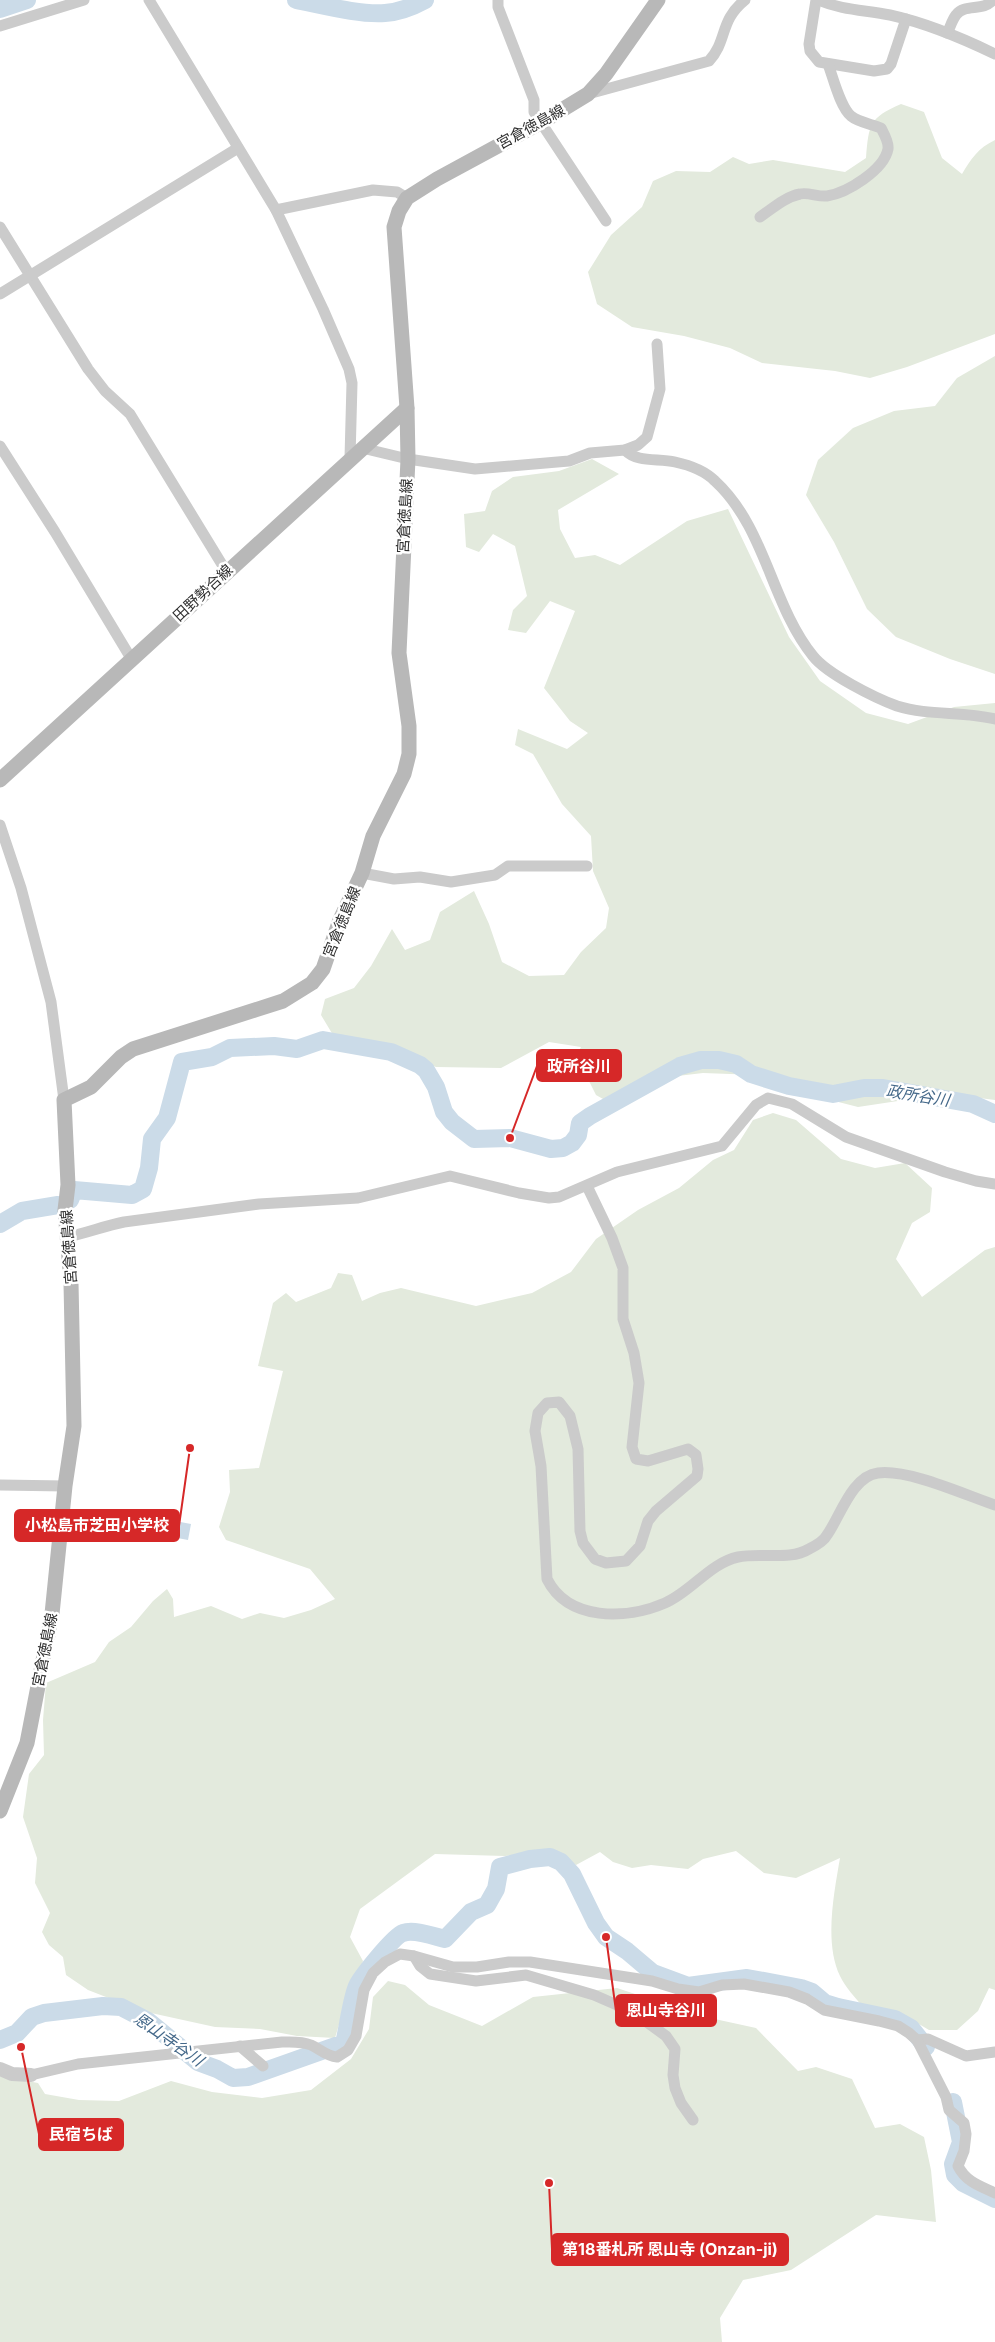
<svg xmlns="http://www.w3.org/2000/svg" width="995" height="2342" viewBox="0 0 995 2342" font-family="Inter,'Noto Sans JP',sans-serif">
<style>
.green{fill:#e3eadd}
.water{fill:#cbdbe8}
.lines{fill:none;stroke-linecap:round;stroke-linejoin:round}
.river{stroke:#cbdbe8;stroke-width:18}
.minor{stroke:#cbcbcb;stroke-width:11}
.tertiary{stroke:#cbcbcb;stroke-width:14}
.secondary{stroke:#b8b8b8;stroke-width:15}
.labels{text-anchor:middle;stroke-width:5;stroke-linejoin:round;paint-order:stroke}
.street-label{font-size:15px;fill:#2e2e2e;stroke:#fff}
.water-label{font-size:16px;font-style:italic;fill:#446889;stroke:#fff}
.leader{fill:none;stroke:#d62828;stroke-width:2}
.callout-dot{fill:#d62828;stroke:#fff;stroke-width:2}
.callout{fill:#d62828;stroke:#d62828;stroke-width:2}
.callout-label{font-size:16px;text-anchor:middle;font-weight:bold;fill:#fff}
</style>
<rect width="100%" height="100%" fill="#fff"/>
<g class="green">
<path d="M 901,104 L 924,112 L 942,158 L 962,174 C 971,159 978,148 995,140 L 995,334 L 907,367 L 870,378 L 835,371 L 762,363 L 730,348 L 684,336 L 632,327 L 597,304 L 588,272 L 611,235 L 642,207 L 653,181 L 676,171 L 710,172 L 733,157 L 749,164 L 773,160 L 845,172 L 866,158 C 869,124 869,118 901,104 Z"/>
<polygon points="995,356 995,674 950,659 896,637 867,609 834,542 806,495 818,460 853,428 894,411 935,406 957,378"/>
<polygon points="592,459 619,474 558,510 560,529 575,558 595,555 620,565 687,521 728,509 789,637 820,681 866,713 908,724 954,707 995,703 995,1100 956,1095 911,1099 858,1107 811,1095 784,1076 703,1073 669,1077 619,1108 596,1095 588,1079 570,1068 581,1047 549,1042 501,1068 436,1067 392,1049 336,1040 321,1015 325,999 354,988 371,966 392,929 405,950 430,940 440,912 474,891 489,924 502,962 529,976 564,975 581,952 606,928 609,908 593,871 591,836 562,804 533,754 515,745 518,729 567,749 588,733 570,721 544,688 575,611 550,601 526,633 508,630 513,610 527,596 515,546 493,534 479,552 466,547 464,514 485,511 492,491 513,477 559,471"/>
<path d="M 773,1113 L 796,1120 L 841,1159 L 875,1168 L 905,1163 L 932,1188 L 930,1212 L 912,1223 L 896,1259 L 922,1297 L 985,1250 L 995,1247 L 995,1990 L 989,1988 L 978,2011 L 957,2030 L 929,2030 L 897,2011 L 863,2007 C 855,1997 845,1987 840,1976 C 824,1943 834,1893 840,1858 L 796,1878 L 764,1873 L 736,1851 L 703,1859 L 688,1869 L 651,1865 L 632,1868 L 613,1862 L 600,1852 L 576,1865 L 546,1851 L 505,1856 L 435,1854 L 360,1909 L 350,1937 L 363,1961 L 343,2011 L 335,2038 L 297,2036 L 260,2029 L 215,2027 L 142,2011 L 88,1990 L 66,1975 L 63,1957 L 49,1945 L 42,1932 L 50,1913 L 35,1883 L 37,1858 L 23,1817 L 29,1774 L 44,1755 L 43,1720 L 46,1683 L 95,1662 L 109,1642 L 131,1627 L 153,1601 L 167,1589 L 173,1599 L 174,1617 L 211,1606 L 242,1619 L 260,1613 L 284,1618 L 311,1610 L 335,1599 L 310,1569 L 226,1540 L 219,1527 L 230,1492 L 229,1470 L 259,1468 L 283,1371 L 258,1366 L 273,1303 L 286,1293 L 296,1302 L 331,1288 L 338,1273 L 352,1275 L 362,1301 L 380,1293 L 401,1288 L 476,1306 L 532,1293 L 571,1272 L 596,1239 L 638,1210 L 679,1188 L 713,1160 L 734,1150 L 753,1120 Z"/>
<polygon points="388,1981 405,1985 429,2005 482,2026 533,1997 617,1988 701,2016 756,2028 798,2071 816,2067 852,2079 875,2128 900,2124 924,2137 931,2170 936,2222 876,2215 791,2270 743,2280 720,2318 722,2342 0,2342 0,2076 38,2083 45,2094 79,2100 119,2101 171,2081 212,2092 262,2098 311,2090 351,2059 369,2029 373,1997"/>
</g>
<polygon class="water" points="154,1517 191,1524 188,1540 151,1533"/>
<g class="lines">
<g class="river">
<path d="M 296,0 C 322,5 359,15 385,13 C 398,12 414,6 425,0"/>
<polyline points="0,9 27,0"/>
<polyline points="70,1200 74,1190 132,1195 143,1189 149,1168 152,1139 167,1118 182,1062 212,1057 230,1048 274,1046 297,1049 323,1040 391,1052 420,1065 426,1070 436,1087 444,1112 452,1122 474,1139 510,1138 551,1149 563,1148 572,1143 578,1135 580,1123 590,1116 680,1066 701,1060 719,1060 736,1064 751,1074 789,1086 833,1094 864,1088 883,1088 973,1104 995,1114"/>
<polyline points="0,1224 22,1211 58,1205"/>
<path d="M 0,2040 L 17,2033 L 32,2017 L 44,2013 L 103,2006 L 121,2007 L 148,2021 L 198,2062 L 217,2069 L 233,2078 L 248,2077 L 344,2043 C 348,2028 351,2000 357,1986 C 361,1977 394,1936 403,1933 C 414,1929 433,1936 445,1939 L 471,1912 L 487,1905 L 496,1889 L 500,1867 L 530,1859 L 550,1857 L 561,1862 L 572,1874 L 596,1923 L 606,1937 L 627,1951 L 653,1973 L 688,1986 L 747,1978 L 801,1988 L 812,1992 L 825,2003 L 838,2007 L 895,2019 L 911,2028 L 926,2047"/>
<polyline points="953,2102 961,2142 953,2164 955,2175 963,2183 995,2199"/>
</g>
<g class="minor">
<polyline points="149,0 276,210 323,309 349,369 352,383 350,458"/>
<polyline points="498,0 498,7 534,100 534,112 606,221"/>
<polyline points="816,0 809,44 810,51 819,62 874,71 887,69 891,64 906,19"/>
<path d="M 818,0 C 842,10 865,10 890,15 C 926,23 962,38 995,54"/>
<polyline points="0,26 84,0"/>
<path d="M 947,33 C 950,28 952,20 956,15 C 965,3 983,12 993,0"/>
<path d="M 588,94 L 709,61 C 728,40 719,21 745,0"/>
<polyline points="276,210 373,190 397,192 407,198"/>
<path d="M 760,217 C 773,208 785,197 800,194 C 808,192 818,197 827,196 C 847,193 884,170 888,149 C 889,142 884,134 881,128 C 871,124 858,122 851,116 C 840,107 833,77 828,64"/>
<polyline points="0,227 88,369 105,391 130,414 226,571"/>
<polyline points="0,294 238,148"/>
<polyline points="0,446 55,532 132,660"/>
<polyline points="362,448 408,459 475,469 569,461 590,453 625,450 638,445 647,437 650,426 660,389 657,344"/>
<path d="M 625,450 C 637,463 658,458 675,462 C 689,465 705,471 715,481 C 766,528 771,604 813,656 C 827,674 875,698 897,706 C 929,716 963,711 995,719"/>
<polyline points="0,825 21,888 51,1002 64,1100"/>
<polyline points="362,873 394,879 420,877 451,882 495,875 508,866 587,866"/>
<path d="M 587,1186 L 612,1238 L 623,1268 L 623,1319 L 634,1353 L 639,1383 L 632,1447 L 636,1459 L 648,1461 L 688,1449 L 696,1455 L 698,1469 L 697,1476 L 656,1511 L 648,1521 L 640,1546 L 626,1561 L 606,1563 L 595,1559 L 583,1543 L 580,1531 L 578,1449 L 570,1416 L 559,1402 L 547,1403 L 538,1413 L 535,1431 L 541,1466 L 547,1579 C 568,1621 626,1620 665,1603 C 691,1592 710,1563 738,1557 C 760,1552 790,1561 809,1549 C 815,1546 824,1541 827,1535 C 840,1517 852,1476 878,1473 C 909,1469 965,1495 995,1505"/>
<path d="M 67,1237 C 87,1233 104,1226 124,1222 L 259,1204 L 358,1198 L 450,1176 L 519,1193 L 549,1198 L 559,1197 L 617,1172 L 722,1146 L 756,1105 L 768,1098 L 792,1104 L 846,1137 L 945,1172 L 976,1181 L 995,1184"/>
<polyline points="0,1485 65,1486"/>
<polyline points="414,1956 420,1966 430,1974 476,1981 526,1975 594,1995 633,2012 666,2036 675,2049 673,2075 675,2088 681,2103 693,2120"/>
<polyline points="917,2040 928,2039 966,2056 995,2052"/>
<polyline points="240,2046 263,2066"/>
<path d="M 31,2075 L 78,2064 L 282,2042 C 292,2042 301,2041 311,2045 C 320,2049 326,2056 337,2057 L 348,2050 L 356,2036 L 364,1990 L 373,1973 L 385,1962 L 400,1954 L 414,1956 L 453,1967 L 477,1967 L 509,1962 L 530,1962 L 652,1981 L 678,1989 L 699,1992 L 722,1985 L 744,1984 L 789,1992 L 807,1999 L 824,2010 L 879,2021 L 898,2026 L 909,2033 L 917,2040 L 946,2097 L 949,2110 L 964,2123 L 966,2134 L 964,2151 L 958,2166 C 966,2182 980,2186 995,2193"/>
</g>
<polyline class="tertiary" points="0,2069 12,2074 31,2075"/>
<g class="secondary">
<polyline points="0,780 407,408"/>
<polyline points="0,1811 27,1743 52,1614 65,1486 74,1426 71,1283 65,1210 68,1185 64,1100 91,1087 121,1057 133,1049 283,1001 312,983 323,969 340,920 362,873 373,836 404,774 409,754 409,726 399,653 408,459 407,408 394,227 399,211 407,198 437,179 542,122 588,94 606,74 658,0"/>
</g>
</g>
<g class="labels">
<g class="street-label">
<text transform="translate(531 127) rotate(-29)" y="5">宮倉徳島線</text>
<text transform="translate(405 516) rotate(-87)" y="5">宮倉徳島線</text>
<text transform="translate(203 593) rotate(-43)" y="5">田野勢合線</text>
<text transform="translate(342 922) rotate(-68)" y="5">宮倉徳島線</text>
<text transform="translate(69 1247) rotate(-94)" y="5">宮倉徳島線</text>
<text transform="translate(45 1650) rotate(-79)" y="5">宮倉徳島線</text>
</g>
<g class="water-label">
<text transform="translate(918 1095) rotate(9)" y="6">政所谷川</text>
<text transform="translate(169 2039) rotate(35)" y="6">恩山寺谷川</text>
</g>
</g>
<path class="leader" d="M510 1138L537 1066M190 1448L179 1526M606 1937L616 2011M21 2047L39 2134M549 2183L552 2249"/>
<g class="callout-dot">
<circle cx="510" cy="1138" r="5"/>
<circle cx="190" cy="1448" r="5"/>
<circle cx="606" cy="1937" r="5"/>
<circle cx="21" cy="2047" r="5"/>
<circle cx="549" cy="2183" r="5"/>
</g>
<g class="callout">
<rect x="537" y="1050" width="84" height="31" rx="5"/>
<rect x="15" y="1510" width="164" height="31" rx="5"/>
<rect x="616" y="1995" width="100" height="31" rx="5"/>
<rect x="39" y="2119" width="84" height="31" rx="5"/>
<rect x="552" y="2234" width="236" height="31" rx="5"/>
</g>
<g class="callout-label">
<text x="579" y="1072">政所谷川</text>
<text x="97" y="1531">小松島市芝田小学校</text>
<text x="666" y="2016">恩山寺谷川</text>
<text x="81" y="2140">民宿ちば</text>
<text x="670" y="2255">第18番札所 恩山寺 (Onzan-ji)</text>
</g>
</svg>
